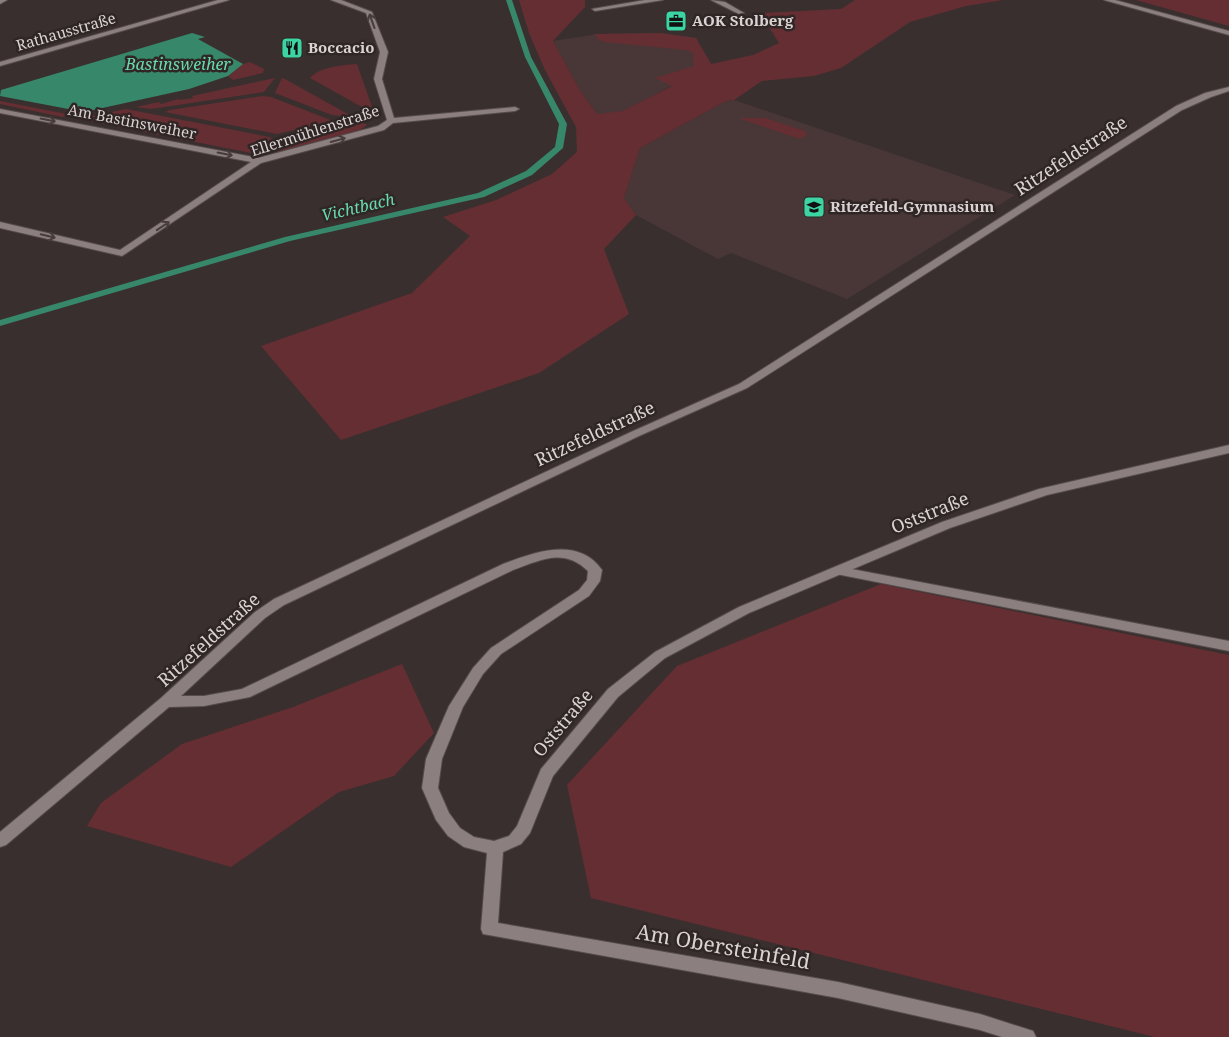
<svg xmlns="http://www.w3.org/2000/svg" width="1229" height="1037" viewBox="0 0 1229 1037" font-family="'Noto Serif',serif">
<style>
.built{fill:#493737}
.green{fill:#652e32}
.water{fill:#37886b}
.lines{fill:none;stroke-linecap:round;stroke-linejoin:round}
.stream{fill:#37886b;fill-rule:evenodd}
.lane-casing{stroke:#554c4c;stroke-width:2}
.street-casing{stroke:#554c4c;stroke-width:2}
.secondary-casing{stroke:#554c4c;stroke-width:2}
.lane{fill:#8c7f7f;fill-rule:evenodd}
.street{fill:#8c7f7f;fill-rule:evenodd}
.secondary{fill:#8c7f7f;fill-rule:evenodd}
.oneway{stroke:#473c3c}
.labels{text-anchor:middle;stroke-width:5;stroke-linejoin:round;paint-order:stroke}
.far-poi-label{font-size:15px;font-weight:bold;fill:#dad3d3;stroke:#302626;text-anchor:start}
.far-street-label{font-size:15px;fill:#dad3d3;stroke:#302626}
.far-water-label{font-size:16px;font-style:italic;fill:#68dab0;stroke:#302626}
.street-label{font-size:18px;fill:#dad3d3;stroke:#302626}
.near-street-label{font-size:21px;fill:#dad3d3;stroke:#302626}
</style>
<rect width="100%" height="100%" fill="#3a2f2f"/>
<g class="built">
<polygon points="660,33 696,38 711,64 623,112 597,114 581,92 553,41 598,34"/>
<polygon points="734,100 1015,195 847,299 731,253 718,259 636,215 624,198 640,148 726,101"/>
</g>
<g class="green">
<polygon points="519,0 585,0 585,7 553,41 581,92 597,114 623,111 672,86 655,78 694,66 693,53 686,50 604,42 598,39 594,34 660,33 696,38 711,64 753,55 779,43 760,13 841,9 855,0 1003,0 966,6 910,22 841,68 814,76 762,81 734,100 726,101 640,148 624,198 636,215 604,249 629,314 539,373 341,440 261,346 412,293 470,236 443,217 496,200 552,174 577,152 576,127 545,70 529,33"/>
<polygon points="1136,0 1229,0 1229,26"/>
<polygon points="250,62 264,69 263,73 233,80 228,76 243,64"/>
<path d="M 357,64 L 372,107 L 362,107 L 310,78 C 319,67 343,65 357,64 Z"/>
<polygon points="275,78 264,92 151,109 136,107 159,102 161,104 178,99 180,100 193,98 192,96"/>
<polygon points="282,78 285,79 353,117 332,115 275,93"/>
<polygon points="263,96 271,97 333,121 277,134 165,112 170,110"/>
<polygon points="0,101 72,115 62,117 0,104"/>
<polygon points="126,109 270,137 272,139 269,153 261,155 79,119"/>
<polygon points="738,118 765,118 805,131 807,135 800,139"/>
<polygon points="362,122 367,125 360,130 277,152 281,139 291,136 294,138 305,136 304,133"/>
<polygon points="881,584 1229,655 1229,1037 1155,1037 591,898 567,785 677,666"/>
<polygon points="402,664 434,733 394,776 339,792 231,867 87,826 101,803 182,744 293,707"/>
</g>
<polygon class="water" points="192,33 205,37 198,39 243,64 228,76 189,89 84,112 0,96 1,90"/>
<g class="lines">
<polygon class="stream" points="506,0 512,0 531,57 567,124 563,148 532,175 484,197 290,241 0,326 0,320 285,237 478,193 526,171 555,147 559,124 525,57"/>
<g class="lane-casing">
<g id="lane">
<polygon points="645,0 663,0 595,11 592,9"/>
<polygon points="711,0 725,2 744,13 739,14"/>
<polygon points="841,567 1229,641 1229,651 836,574 834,571 836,568"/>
</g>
</g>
<g class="street-casing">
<g id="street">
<polygon points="0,0 7,0 0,4"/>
<polygon points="331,0 341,0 372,12 388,52 382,79 394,118 515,107 519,109 515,111 393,123 384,130 261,163 122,256 0,228 0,222 120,250 251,162 0,113 0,109 258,158 378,126 387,120 374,79 380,52 366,13"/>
<polygon points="1104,0 1115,0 1229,31 1229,35"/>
<path d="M 1229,87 L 1229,91 L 1211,97 L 1182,110 L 747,388 L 639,436 L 284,605 L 265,618 L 181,696 L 204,696 L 242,689 L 503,564 C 535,552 578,536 602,570 L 600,581 L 589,596 L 501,654 L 483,674 L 463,707 L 442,759 L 438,788 L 449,813 L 460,828 L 474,837 L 494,841 L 509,836 L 517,826 L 541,769 L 608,689 L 655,652 L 739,607 L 942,522 L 1039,489 L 1229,445 L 1229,453 L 1047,495 L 950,528 L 749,613 L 665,658 L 618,697 L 553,776 L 530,833 L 521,844 L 503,852 L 498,923 L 838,982 L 980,1014 L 1033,1031 L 1036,1037 L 1002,1037 L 980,1030 L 838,998 L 483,934 L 481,929 L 487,853 L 464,847 L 448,836 L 436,820 L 422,788 L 426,759 L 449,706 L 473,668 L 491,648 L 579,590 L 587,580 L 588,571 C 564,547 540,560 513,570 L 250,697 L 204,706 L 169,707 L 6,845 L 0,847 L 0,832 L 161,698 L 255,612 L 274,599 L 631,432 L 739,384 L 1176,106 L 1205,93 Z"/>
</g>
</g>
<g class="secondary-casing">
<polygon id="secondary" points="218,0 229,0 0,66 0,62"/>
</g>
<use href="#lane" class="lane"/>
<use href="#street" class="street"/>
<use href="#secondary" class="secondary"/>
</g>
<defs><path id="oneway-shaft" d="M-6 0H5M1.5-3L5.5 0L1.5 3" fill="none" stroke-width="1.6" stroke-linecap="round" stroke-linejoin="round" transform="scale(1.25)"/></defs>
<g class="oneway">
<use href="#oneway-shaft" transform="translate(372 21) rotate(-110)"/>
<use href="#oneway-shaft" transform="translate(48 120) rotate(11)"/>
<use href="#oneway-shaft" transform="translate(338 140) rotate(-15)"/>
<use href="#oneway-shaft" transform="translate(225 154) rotate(11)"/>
<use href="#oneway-shaft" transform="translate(163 226) rotate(-34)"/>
<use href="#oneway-shaft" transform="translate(48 236) rotate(13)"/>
</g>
<defs>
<g id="office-square" transform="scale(1.125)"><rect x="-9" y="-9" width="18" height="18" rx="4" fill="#3dd4a3" stroke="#302626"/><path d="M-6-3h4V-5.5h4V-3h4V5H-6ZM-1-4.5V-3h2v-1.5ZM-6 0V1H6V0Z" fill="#111"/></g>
<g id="restaurant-square" transform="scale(1.125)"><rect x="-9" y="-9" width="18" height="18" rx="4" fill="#3dd4a3" stroke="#302626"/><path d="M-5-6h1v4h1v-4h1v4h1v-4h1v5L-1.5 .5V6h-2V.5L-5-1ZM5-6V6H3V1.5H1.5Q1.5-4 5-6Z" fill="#111"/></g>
<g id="school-square" transform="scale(1.125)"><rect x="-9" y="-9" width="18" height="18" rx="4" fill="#3dd4a3" stroke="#302626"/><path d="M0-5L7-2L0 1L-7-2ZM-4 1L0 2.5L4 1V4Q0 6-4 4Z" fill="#111"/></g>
</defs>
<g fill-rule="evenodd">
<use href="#office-square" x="676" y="21"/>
<use href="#restaurant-square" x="292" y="48"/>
<use href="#school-square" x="814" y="207"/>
</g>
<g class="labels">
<g class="far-poi-label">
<text x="692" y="26">AOK Stolberg</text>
<text x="308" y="53">Boccacio</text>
<text x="830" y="212">Ritzefeld-Gymnasium</text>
</g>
<g class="far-street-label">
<text transform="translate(66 32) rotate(-16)" y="5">Rathausstraße</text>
<text transform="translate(132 122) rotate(11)" y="5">Am Bastinsweiher</text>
<text transform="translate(315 131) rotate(-18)" y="5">Ellermühlenstraße</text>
</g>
<g class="far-water-label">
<text x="178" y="70">Bastinsweiher</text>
<text transform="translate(358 207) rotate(-13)" y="6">Vichtbach</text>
</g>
<g class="street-label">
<text transform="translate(1071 156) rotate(-33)" y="6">Ritzefeldstraße</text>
<text transform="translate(595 434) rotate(-25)" y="6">Ritzefeldstraße</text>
<text transform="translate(930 513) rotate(-22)" y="6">Oststraße</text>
<text transform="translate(209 640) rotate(-42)" y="6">Ritzefeldstraße</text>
<text transform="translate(563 723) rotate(-50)" y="6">Oststraße</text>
</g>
<g class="near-street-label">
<text transform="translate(723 947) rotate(10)" y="7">Am Obersteinfeld</text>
</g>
</g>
</svg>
